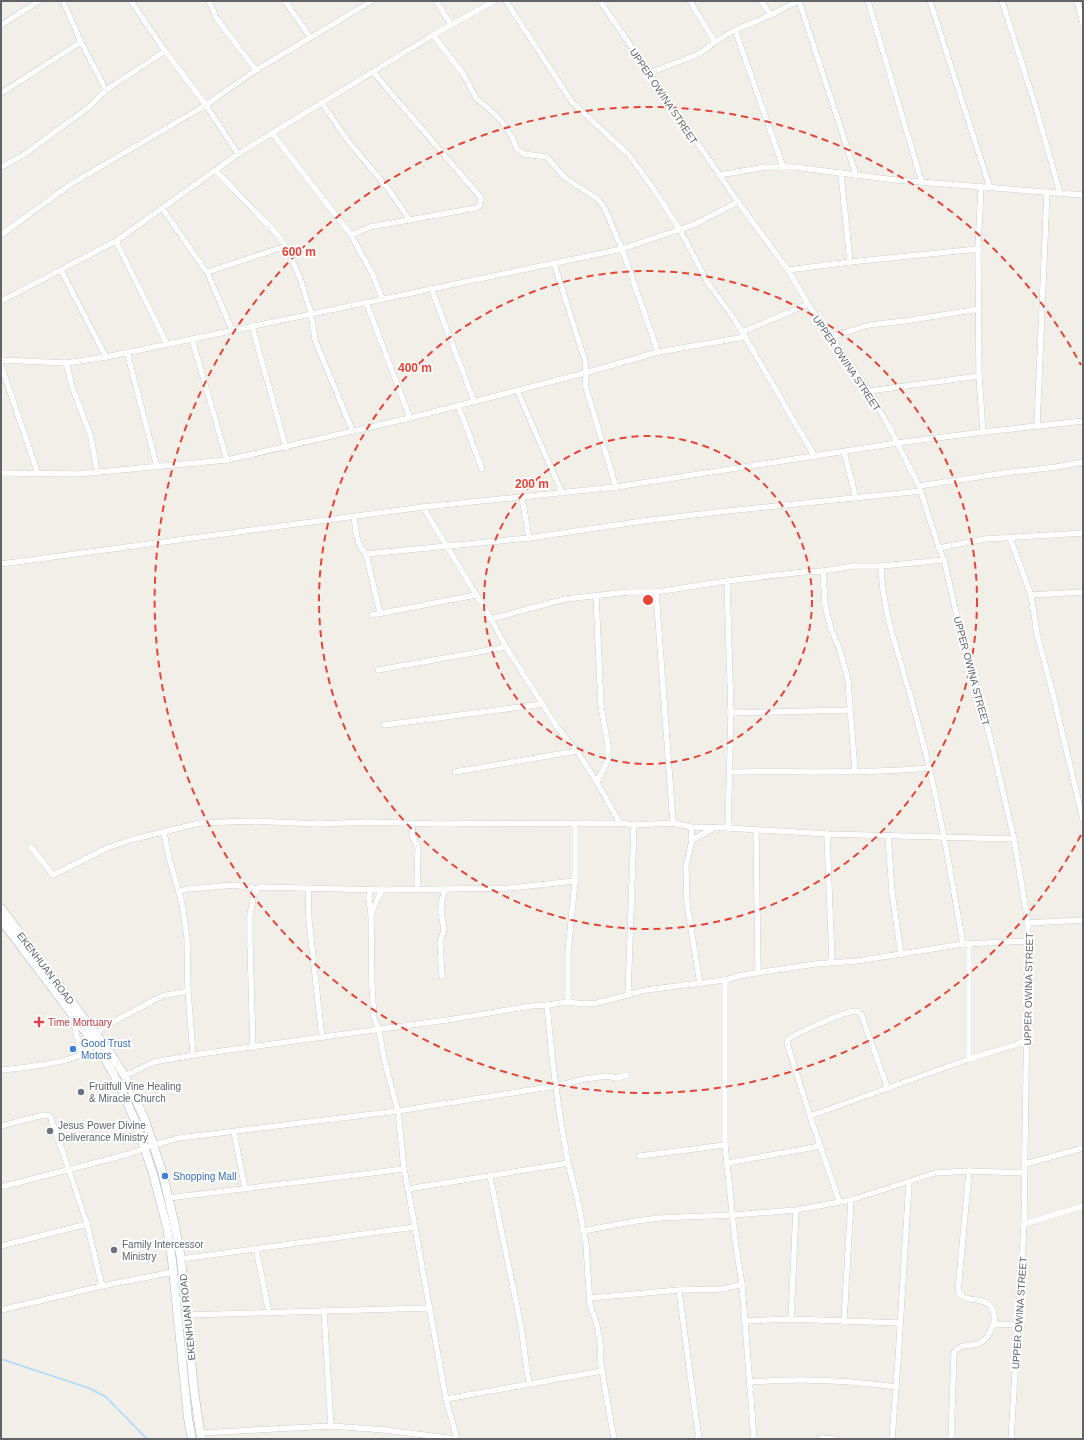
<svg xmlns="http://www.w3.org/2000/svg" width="1084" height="1440" viewBox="0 0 1084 1440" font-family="Arial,sans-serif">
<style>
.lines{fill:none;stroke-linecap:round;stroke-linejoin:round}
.stream{stroke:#aadaff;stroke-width:1.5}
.street-casing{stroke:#b5b8bc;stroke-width:6}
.secondary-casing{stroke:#b6babf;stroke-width:9}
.street{stroke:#fff;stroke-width:5.5}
.secondary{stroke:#fff;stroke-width:8}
.ring{fill:none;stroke:#ea4335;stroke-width:2;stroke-dasharray:7 5}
.health-dot{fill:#e0444e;stroke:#fff;stroke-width:1.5}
.shop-dot{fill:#3f7fe0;stroke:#fff;stroke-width:1.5}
.worship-dot{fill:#6b7280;stroke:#fff;stroke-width:1.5}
.labels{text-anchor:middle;stroke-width:4;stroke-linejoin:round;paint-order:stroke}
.street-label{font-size:10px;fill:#5f6368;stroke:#fff}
.health-label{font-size:10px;fill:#be3a42;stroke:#fff;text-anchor:start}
.shop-label{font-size:10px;fill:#366cbe;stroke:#fff;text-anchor:start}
.worship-label{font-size:10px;fill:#5b616d;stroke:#fff;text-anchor:start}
.centre{fill:#ea4335;stroke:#fff;stroke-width:2}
.ring-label{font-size:12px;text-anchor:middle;font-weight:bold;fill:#ea4335;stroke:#fff;stroke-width:4;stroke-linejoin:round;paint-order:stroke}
</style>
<rect width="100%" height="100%" fill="#f1efe8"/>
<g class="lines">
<polyline class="stream" points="1,1359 89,1388 106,1397 147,1439"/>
<g class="street-casing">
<g id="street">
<polyline points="63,1 81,42 106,90"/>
<polyline points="131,1 165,51 206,105 238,154"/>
<polyline points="209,1 217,19 256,70"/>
<polyline points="285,1 310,37"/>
<polyline points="436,1 451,25"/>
<polyline points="506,1 572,102 629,155 655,191 680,230 708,283 735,320 815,457"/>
<polyline points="600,1 738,202 788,270 808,304 869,391 888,425 919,486 939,548 944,560 955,608 993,749 1014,839 1028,923 1024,1224 1011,1439"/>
<polyline points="690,1 715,42"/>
<polyline points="761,1 771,15"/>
<polyline points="799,1 856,175"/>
<polyline points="868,1 922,183"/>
<polyline points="930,1 990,188"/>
<polyline points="1002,1 1036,108 1060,193"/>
<polyline points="1077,1 1083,23"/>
<polyline points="1,25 39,1"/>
<polyline points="735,30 783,167"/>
<polyline points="433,35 464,75 476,98 498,117 512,137 517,149 524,154 547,157 565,178 598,199 605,209 622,249 658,352"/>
<polyline points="649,73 699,54 715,42 735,30 771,15 798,1"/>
<polyline points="1,93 81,42"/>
<polyline points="322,103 346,138 389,190 409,219"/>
<polyline points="272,133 351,235 372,273 382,298"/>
<polyline points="1,167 22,156 89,107 106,90 165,51"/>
<polyline points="215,170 276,233 286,246 301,281 311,313 315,340 353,432"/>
<polyline points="841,173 850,262"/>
<polyline points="719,175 766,167 794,167 895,180 1083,195"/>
<polyline points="162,208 208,274 232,330"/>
<polyline points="1,235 71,184 206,105 256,70 372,1"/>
<path d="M 351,235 L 370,227 L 476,208 C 481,205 481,203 481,198 L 373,72"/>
<polyline points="116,241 167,344"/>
<path d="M 554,263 L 585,361 C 587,370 585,378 586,388 L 616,487"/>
<polyline points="61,270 106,357"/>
<polyline points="788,270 850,262 978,249"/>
<polyline points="207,272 286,246"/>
<polyline points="431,288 474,401"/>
<polyline points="1,301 116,241 238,154 433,35 494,1"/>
<polyline points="366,302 410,418"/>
<polyline points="252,326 286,448"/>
<polyline points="742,332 808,304"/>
<polyline points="831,337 869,325 905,321 979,309"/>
<polyline points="192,339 227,460"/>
<polyline points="127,352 157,467"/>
<polyline points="1,360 66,363 106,357 622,249 693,225 738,202"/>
<polyline points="66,363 73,389 91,437 97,472"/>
<polyline points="1,365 38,474"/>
<polyline points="979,376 983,432"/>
<polyline points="517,390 562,493"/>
<polyline points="869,391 979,376 978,249 981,187"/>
<polyline points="458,405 482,469"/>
<polyline points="1037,426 1047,192"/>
<polyline points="844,452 856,498"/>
<polyline points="1,473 77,474 227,460 410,418 585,373 658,352 745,337"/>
<polyline points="919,486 1011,472 1056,467 1083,462"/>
<polyline points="522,497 529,538 643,521 727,511 921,491"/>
<polyline points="423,507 491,619 506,647 557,727 577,751 597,782 620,823"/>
<path d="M 354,517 C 356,529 356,545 366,554 L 529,538"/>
<polyline points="1010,538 1031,595 1037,634 1053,694 1083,820"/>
<polyline points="939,548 985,539 1083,533"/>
<polyline points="366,554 380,613"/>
<path d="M 944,560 L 881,566 C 882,606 895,643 906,681 C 912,700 917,720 922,739 C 940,807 951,876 963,944"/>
<polyline points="1,564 423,507 616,487 897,443 983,432 1083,421"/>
<polyline points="823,571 825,605 831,629 840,650 848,680 855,772"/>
<polyline points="727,581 731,713 728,828"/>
<polyline points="656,592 673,823"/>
<polyline points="1031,595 1083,592"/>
<polyline points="596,596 601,706 608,745 608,760 597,782"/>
<polyline points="372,615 476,595"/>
<polyline points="491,619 565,599 629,592 656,592 727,581 803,572 823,571 854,566 881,566"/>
<polyline points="378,670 506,647"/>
<polyline points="731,713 850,710"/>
<polyline points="384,725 543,704"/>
<polyline points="455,772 577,751"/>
<path d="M 730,772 C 797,771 863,774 930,768"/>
<polyline points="412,823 413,837 418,847 417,890"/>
<polyline points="575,824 575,881 568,952 568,1002 547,1005 552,1057 559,1110 568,1163 577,1197 586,1244 590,1305 596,1321 600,1341 601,1365 614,1439"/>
<polyline points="691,827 692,840 686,867 687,904 700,984"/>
<polyline points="756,830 758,973"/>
<polyline points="164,832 169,858 182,903 187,938 188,991 193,1055"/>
<polyline points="827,834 832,963"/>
<polyline points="888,836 892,892 901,955"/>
<polyline points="692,840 714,828"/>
<polyline points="31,847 53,875 109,847 134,839 200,823 252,821 318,824 369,822 438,824 620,823 634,825 673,823 691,827 728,828 827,834 1014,839"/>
<polyline points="308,888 309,920 322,1038"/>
<polyline points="370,890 369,898 371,914 372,987 374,1017 379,1030 384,1059 398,1111 404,1169 408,1189 446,1399 457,1439"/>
<polyline points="179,891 189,889 235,885 257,889"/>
<polyline points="371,913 382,890"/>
<polyline points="1028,923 1083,920"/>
<polyline points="442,977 440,942 444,930 441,912 442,900 445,889"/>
<polyline points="628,994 634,825"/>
<polyline points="568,1002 583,1004 597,1003 646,990 725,980 743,975 815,964 857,961 963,944 1029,941"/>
<polyline points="96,1033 113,1022 162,996 188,991"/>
<polyline points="253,1048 250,943 250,914 254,894 257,889 261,887 382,890 510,888 575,881"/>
<polyline points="969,1059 969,945"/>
<path d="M 1,1070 C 22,1068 61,1064 80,1055 C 83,1044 71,1033 78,1022"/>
<polyline points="125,1076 154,1062 200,1054 454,1019 531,1006 547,1005"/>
<polyline points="810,1116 969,1059 1027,1041"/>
<polyline points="1,1126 43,1115 50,1116 69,1170 87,1224 102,1286"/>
<polyline points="234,1132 245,1189"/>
<polyline points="725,1145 735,1240 742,1284 754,1439"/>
<polyline points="639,1156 725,1145 725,980"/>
<polyline points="727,1163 820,1146"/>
<polyline points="1025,1164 1083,1148"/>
<polyline points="490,1176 521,1326 529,1384"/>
<polyline points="1,1187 129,1154 153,1145 179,1138 398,1111 556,1086 584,1079 606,1076 617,1078 627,1075"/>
<polyline points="408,1189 568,1163"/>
<polyline points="169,1198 404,1169"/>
<path d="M 839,1201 L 810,1116 L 787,1043 L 788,1039 C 798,1033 845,1011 856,1011 C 859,1011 859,1013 861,1014 L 888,1089"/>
<polyline points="1024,1224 1083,1206"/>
<polyline points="583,1231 636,1221 659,1218 733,1215 796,1210 851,1200 935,1173 969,1171 1025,1173"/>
<polyline points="1,1246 87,1224"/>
<polyline points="256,1248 269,1313"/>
<polyline points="181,1259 414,1227"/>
<polyline points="679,1290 689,1367 699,1439"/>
<polyline points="590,1298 679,1290 723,1289 742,1284"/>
<polyline points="1,1310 102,1286 173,1272"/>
<polyline points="324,1311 331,1426"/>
<polyline points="186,1315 429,1308"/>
<polyline points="791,1319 796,1210"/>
<polyline points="745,1321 791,1319 900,1323"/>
<polyline points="844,1321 851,1200"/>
<polyline points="994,1324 1018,1325"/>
<path d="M 750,1382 C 799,1378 848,1380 896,1387"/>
<polyline points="446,1399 602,1371"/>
<polyline points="200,1433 331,1426 385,1430 455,1439"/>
<polyline points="820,1438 835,1439"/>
<polyline points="892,1439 898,1361 909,1182"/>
<path d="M 951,1439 L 954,1352 C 966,1338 978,1354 990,1332 C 993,1326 995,1322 994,1315 C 989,1291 966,1307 958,1291 L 969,1171"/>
</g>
</g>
<g class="secondary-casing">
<g id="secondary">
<polyline points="1,908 108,1050 125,1076 145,1120 162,1171 175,1226 181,1259 194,1390 201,1439"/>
<polyline points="1,920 102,1054 117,1080 136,1123 153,1174 167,1227 172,1260 188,1418 192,1439"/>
</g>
</g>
<use href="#street" class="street"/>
<use href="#secondary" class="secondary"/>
</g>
<g class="ring">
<circle cx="648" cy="600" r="164"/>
<circle cx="648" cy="600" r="329"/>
<path d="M1081 835A493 493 0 1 1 1081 365"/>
</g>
<path class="health-dot" d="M37 1016h4v4h4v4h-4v4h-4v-4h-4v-4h4z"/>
<g class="shop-dot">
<circle cx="73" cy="1049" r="4"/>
<circle cx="165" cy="1176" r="4"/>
</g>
<g class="worship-dot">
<circle cx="81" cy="1092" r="4"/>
<circle cx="50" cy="1131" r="4"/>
<circle cx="114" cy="1250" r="4"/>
</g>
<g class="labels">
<g class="street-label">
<text transform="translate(664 96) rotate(56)" y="4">UPPER OWINA STREET</text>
<text transform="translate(847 363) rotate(56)" y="4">UPPER OWINA STREET</text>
<text transform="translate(972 671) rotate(75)" y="4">UPPER OWINA STREET</text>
<text transform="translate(46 968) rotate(53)" y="4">EKENHUAN ROAD</text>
<text transform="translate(1028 989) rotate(-89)" y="4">UPPER OWINA STREET</text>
<text transform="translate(1019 1313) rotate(-86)" y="4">UPPER OWINA STREET</text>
<text transform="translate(187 1317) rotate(-96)" y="4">EKENHUAN ROAD</text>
</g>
<g class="health-label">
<text x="48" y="1026">Time Mortuary</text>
</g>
<g class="shop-label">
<text x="81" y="1047">Good Trust<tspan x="81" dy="12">Motors</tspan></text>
<text x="173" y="1180">Shopping Mall</text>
</g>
<g class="worship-label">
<text x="89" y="1090">Fruitfull Vine Healing<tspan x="89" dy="12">&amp; Miracle Church</tspan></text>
<text x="58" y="1129">Jesus Power Divine<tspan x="58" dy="12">Deliverance Ministry</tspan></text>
<text x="122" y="1248">Family Intercessor<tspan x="122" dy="12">Ministry</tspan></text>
</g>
</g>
<circle cx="648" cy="600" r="6" class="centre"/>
<g class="ring-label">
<text x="299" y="256">600 m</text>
<text x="415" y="372">400 m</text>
<text x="532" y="488">200 m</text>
</g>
<rect width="1084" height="1440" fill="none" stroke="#5f6368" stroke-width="4"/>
</svg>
